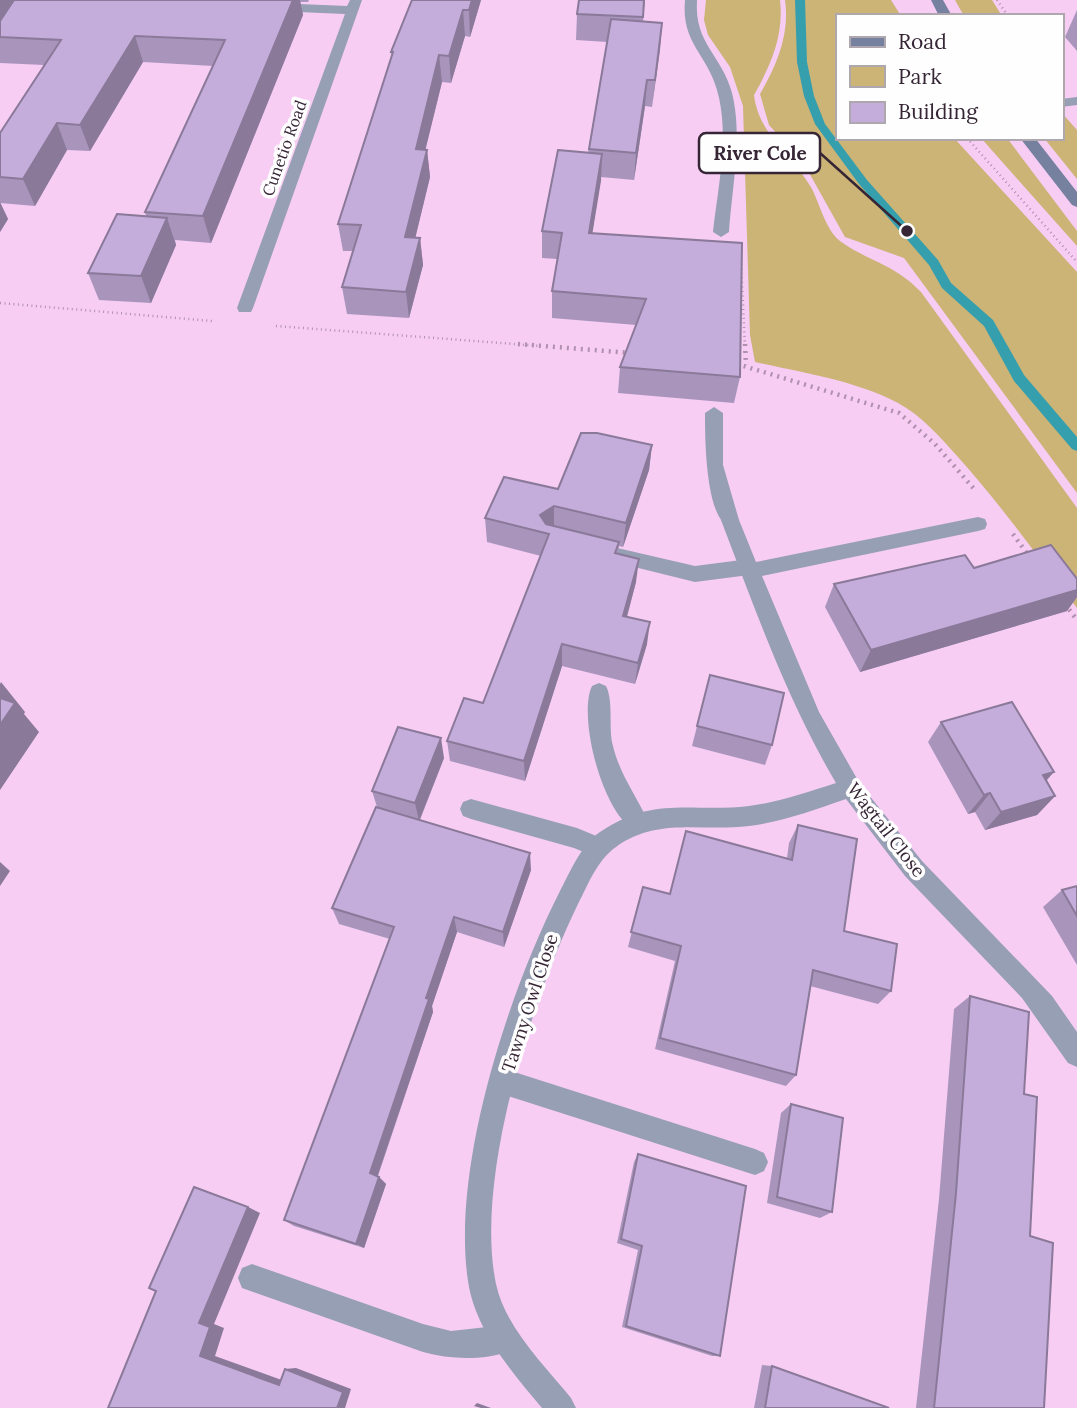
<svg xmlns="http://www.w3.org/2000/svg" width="1077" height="1408" viewBox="0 0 1077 1408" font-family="Lora,serif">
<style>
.green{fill:#ccb376}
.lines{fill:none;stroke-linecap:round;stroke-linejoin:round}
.stream{fill:#359fae;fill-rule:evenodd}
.path-far1{stroke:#b090ae;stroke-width:2.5;stroke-dasharray:1 3.5;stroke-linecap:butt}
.path{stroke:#b090ae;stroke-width:4.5;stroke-dasharray:2 5;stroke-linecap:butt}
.lane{fill:#979fb4;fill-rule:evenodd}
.street{fill:#979fb4;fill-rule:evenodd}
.secondary{fill:#76819f;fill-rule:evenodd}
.wall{fill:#a995bc}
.shaded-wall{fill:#8a7999}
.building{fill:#c5addb;stroke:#8a7999;stroke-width:2}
.labels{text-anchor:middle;stroke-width:7;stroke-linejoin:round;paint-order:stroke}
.far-street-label{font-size:16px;fill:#362635;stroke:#fefefe}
.street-label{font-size:18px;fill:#362635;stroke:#fefefe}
.leader{fill:none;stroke:#362635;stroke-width:2.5}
.callout-dot{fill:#362635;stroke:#fefefe;stroke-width:2.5}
.callout{fill:#fefefe;stroke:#362635;stroke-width:2.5}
.callout-label{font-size:19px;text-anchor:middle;font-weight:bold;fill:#362635}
</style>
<rect width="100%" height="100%" fill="#f7cdf4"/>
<g class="green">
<path d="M 706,0 L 780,0 C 784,35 771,65 754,95 C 759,136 793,155 812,189 C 820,205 826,230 840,241 C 869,262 893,263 921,292 L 1077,508 L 1077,608 C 1038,557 1001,505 958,457 C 940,437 922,416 898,403 C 854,380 803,373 755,362 L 750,335 L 743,106 L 730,67 L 708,35 L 704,20 Z"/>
<path d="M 785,0 L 891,0 L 901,16 L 837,16 L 837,138 L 954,138 L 1077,272 L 1077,493 L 904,258 L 845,237 L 803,162 L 769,125 L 760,94 C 777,65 790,34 785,0 Z"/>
<polygon points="955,0 992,0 1002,16 964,16"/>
<polygon points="1061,112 1077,130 1077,179 1044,138 1061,138"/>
<polygon points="981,138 1007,138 1077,231 1077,246"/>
</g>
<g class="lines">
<polygon class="stream" points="795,0 805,0 807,62 814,96 825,124 867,180 938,260 951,283 993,320 1024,375 1077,437 1077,451 1072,449 1014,381 984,326 942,288 929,265 859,184 815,124 804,96 797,62"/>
<g class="path-far1">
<polyline points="997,0 1008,16"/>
<polyline points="967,138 1077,262"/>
<polyline points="741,264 745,346"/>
<polyline points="0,303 212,321"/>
<polyline points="276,326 541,346"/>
</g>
<g class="path">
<polyline points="518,344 631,353"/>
<polyline points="745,344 746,365"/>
<polyline points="737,364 899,413 935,444 975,490"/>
<polyline points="1013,534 1028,555"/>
<polyline points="1065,604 1077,620"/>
</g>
<g class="lane">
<path d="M 714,407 L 723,413 L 723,465 L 739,520 L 730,527 C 705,519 705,436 705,413 Z"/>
<polygon points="613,547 695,566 749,559 756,562 759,567 756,572 749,575 695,582 606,560 603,555 606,550"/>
<path d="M 599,683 L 606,686 C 614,702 608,728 613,746 C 620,775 636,795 648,821 L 645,828 L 637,831 C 604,819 577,717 592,686 Z"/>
<polygon points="471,799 577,828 606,840 609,847 606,854 598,858 574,848 471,819 463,816 460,809 463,802"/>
<polygon points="505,1069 755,1149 764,1153 768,1162 764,1171 755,1175 505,1095 496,1091 492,1082 496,1073"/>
<path d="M 252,1264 L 423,1324 L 451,1331 L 505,1325 L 515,1329 L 519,1339 L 515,1349 C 486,1361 452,1360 423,1352 L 242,1288 L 238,1278 L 242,1268 Z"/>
</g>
<g class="street">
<polygon points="350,0 362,0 253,308 251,312 239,312 237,308 345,14 275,11 269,7 275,3 347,6"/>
<path d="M 685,0 L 697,0 C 694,44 722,55 732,93 C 743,137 732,187 729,232 L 721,237 L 713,232 C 718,187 730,135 717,90 C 707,54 681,43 685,0 Z"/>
<polygon points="1077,97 1077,105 1061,107 1061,99"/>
<path d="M 730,513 L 739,520 L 756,562 L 978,517 L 985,519 L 987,524 L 985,529 L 978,531 L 762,576 L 819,712 L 860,784 L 922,861 L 1052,996 L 1077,1032 L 1077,1067 L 1068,1063 L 1022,998 L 905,876 L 846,799 C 814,810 782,822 749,826 C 701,832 657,817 616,847 C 597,860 588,885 578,904 C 532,998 474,1180 496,1284 C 505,1327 544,1365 571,1398 L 576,1408 L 542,1408 C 512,1372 475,1330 468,1281 C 451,1168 508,994 559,893 C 570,872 581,845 600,832 C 655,795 691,813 749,806 C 779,802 808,792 836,783 C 787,700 755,609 721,520 Z"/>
</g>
<g class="secondary">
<polygon points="931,0 943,0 952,16 939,16"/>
<polygon points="1020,138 1035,138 1077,192 1077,207 1072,205"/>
</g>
</g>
<g class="wall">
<polygon points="0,0 309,0 308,2 300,2 303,15 211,243 175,240 176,245 151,303 99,300 88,273 146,216 145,212 213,66 143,62 90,151 67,150 35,206 0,203 8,219 0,232 0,133 44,65 0,63"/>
<polygon points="481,0 470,37 465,36 451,83 442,82 425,150 427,150 430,177 415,238 420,238 423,265 409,318 347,314 342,287 353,251 343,251 338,224 392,58 391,52"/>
<polygon points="645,0 643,22 662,23 652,107 645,106 634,180 601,177 592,233 740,377 734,403 618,393 620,367 636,325 552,318 552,291 557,259 542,258 542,231 588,153 607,42 576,40 577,14"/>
<polygon points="1077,10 1077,51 1065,37"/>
<polygon points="652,445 649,470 623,547 619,546 618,554 636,582 627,617 647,644 635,684 562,666 525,781 450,761 447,741 483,703 541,556 487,542 485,518 558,489"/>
<polygon points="974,568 1077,579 1077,597 1067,611 860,672 825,607 834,584"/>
<polygon points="710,675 772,745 765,765 692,746"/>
<polygon points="941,722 1046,780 1055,796 1037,815 985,830 975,812 968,814 928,742"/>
<polygon points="444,758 420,820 531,870 504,947 457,932 432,1006 433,1012 378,1176 386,1184 364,1248 294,1226 284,1220 390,939 339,924 332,908 377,807 372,791"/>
<polygon points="798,825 844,931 891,991 878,1004 810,986 796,1075 786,1086 655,1049 675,961 628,947 643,887 669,894 787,858 789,843"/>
<polygon points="1077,886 1077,965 1043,907 1062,890"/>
<polygon points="970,996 1024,1094 1030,1236 1044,1408 916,1408 939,1199 954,1009"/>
<polygon points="791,1104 832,1212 820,1218 767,1203 781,1113"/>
<polygon points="638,1154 720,1356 712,1356 622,1327 638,1250 617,1243 634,1162"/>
<polygon points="762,1365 772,1366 889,1408 754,1408"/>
</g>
<g class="shaded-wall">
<polygon points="0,0 26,0 0,36"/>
<polygon points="293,0 300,0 303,15 211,243 203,216"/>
<polygon points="472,0 481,0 470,37 469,10"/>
<polygon points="463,10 465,36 451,83 449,56"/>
<polygon points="662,23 660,50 652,107 655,80"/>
<polygon points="135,36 143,62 90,151 80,125"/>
<polygon points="439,55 442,82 419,176 416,149"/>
<polygon points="647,80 645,106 634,180 636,153"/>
<polygon points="57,123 67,150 35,206 23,179"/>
<polygon points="427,150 430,177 409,264 405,237"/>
<polygon points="602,154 601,181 588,260 589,233"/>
<polygon points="0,202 8,219 0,232"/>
<polygon points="167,218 176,245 151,303 141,276"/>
<polygon points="420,238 423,265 409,318 406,292"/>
<polygon points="652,445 649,470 623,547 626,523"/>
<polygon points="554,506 554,530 549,534 540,515"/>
<polygon points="639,559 636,582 621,638 623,616"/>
<polygon points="1077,590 1077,597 1067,611 860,672 871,650"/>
<polygon points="650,622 647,644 635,684 638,663"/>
<polygon points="562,644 562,666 525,781 524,761"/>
<polygon points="1,682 25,712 24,714 39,732 0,790 0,684"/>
<polygon points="441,738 444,758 419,821 415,803"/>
<polygon points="1054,772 1037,791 1043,775"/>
<polygon points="990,793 975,812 968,814 984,795"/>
<polygon points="1055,796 1037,815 985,830 1001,812"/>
<polygon points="530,853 531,870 504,947 503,932"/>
<polygon points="0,862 10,871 0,886"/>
<polygon points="454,917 457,932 432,1006 433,1012 376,1180 370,1173 426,998"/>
<polygon points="379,1177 386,1184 364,1248 356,1244"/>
<polygon points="248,1207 260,1213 214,1324 224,1328 215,1356 290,1383 279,1385 200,1356 199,1323"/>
<polygon points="296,1368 351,1389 345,1408 337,1408 285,1369"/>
<polygon points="477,1403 491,1408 481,1408 474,1406"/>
</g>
<g class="building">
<polygon points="14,0 293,0 203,216 145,212 225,40 135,36 80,125 57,123 23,179 0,177 0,133 61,40 0,37 0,21"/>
<polygon points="412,0 472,0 469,10 463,10 449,56 439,55 416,149 427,150 405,237 420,238 406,292 342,287 361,225 338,224 393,52 391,52"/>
<polygon points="579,0 644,0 643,17 577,14"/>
<polygon points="611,19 662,23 655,80 647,80 636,153 589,149"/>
<polygon points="558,150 602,154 589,233 742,243 740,377 620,367 646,299 552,291 562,233 542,231"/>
<polygon points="117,214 167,218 141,276 88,273"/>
<polygon points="581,433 597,433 652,445 626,523 554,506 540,515 546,524 619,542 615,553 639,559 623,616 650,622 638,663 562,644 524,761 447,741 464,698 483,703 549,534 485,518 504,477 558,489"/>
<polygon points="1051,545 1077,579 1077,590 871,650 834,584 965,555 974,568"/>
<polygon points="710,675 784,693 772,745 697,726"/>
<polygon points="0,698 15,703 0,725"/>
<polygon points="1012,702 1054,772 1043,775 1055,796 1001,812 990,793 984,795 941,722"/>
<polygon points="398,727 441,738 415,803 372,791"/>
<polygon points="376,807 530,853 503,932 454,917 426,998 429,999 370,1173 379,1177 356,1244 284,1220 394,927 332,908"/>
<polygon points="798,825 857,839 844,931 897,944 891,991 813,970 796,1075 660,1038 681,946 631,932 643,887 670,894 686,831 792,860"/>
<polygon points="1077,886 1077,916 1062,890"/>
<polygon points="970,996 1029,1012 1024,1094 1037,1097 1030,1236 1053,1243 1044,1408 934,1408 956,1193"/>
<polygon points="791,1104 843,1118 832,1212 777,1197"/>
<polygon points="638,1154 746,1186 720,1356 626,1326 642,1246 621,1239"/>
<polygon points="194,1187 248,1207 199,1323 210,1327 200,1356 279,1385 285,1369 343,1392 337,1408 108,1408 156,1291 149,1288"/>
<polygon points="772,1366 889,1408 765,1408"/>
</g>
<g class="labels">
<g class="far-street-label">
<text transform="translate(284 148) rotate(-70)" y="6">Cunetio Road</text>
</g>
<g class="street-label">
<text transform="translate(886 830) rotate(52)" y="6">Wagtail Close</text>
<text transform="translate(530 1003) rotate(-72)" y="6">Tawny Owl Close</text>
</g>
</g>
<path class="leader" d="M907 231L820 153"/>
<circle class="callout-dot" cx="907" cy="231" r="7"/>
<rect class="callout" x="699" y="133" width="121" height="40" rx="7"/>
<g class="callout-label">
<text x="760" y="160">River Cole</text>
</g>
<rect x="836" y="14" width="228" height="126" fill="#fefefe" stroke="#aea8ae" stroke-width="2"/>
<rect x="850" y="37" width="35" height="10" fill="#76819f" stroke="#aea8ae" stroke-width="2"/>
<text x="898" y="49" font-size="21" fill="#362635">Road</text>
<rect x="850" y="66" width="35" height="21" fill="#ccb376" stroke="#aea8ae" stroke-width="2"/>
<text x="898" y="84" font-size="21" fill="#362635">Park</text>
<rect x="850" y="102" width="35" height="21" fill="#c5addb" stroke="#aea8ae" stroke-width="2"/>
<text x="898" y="119" font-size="21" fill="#362635">Building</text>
</svg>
